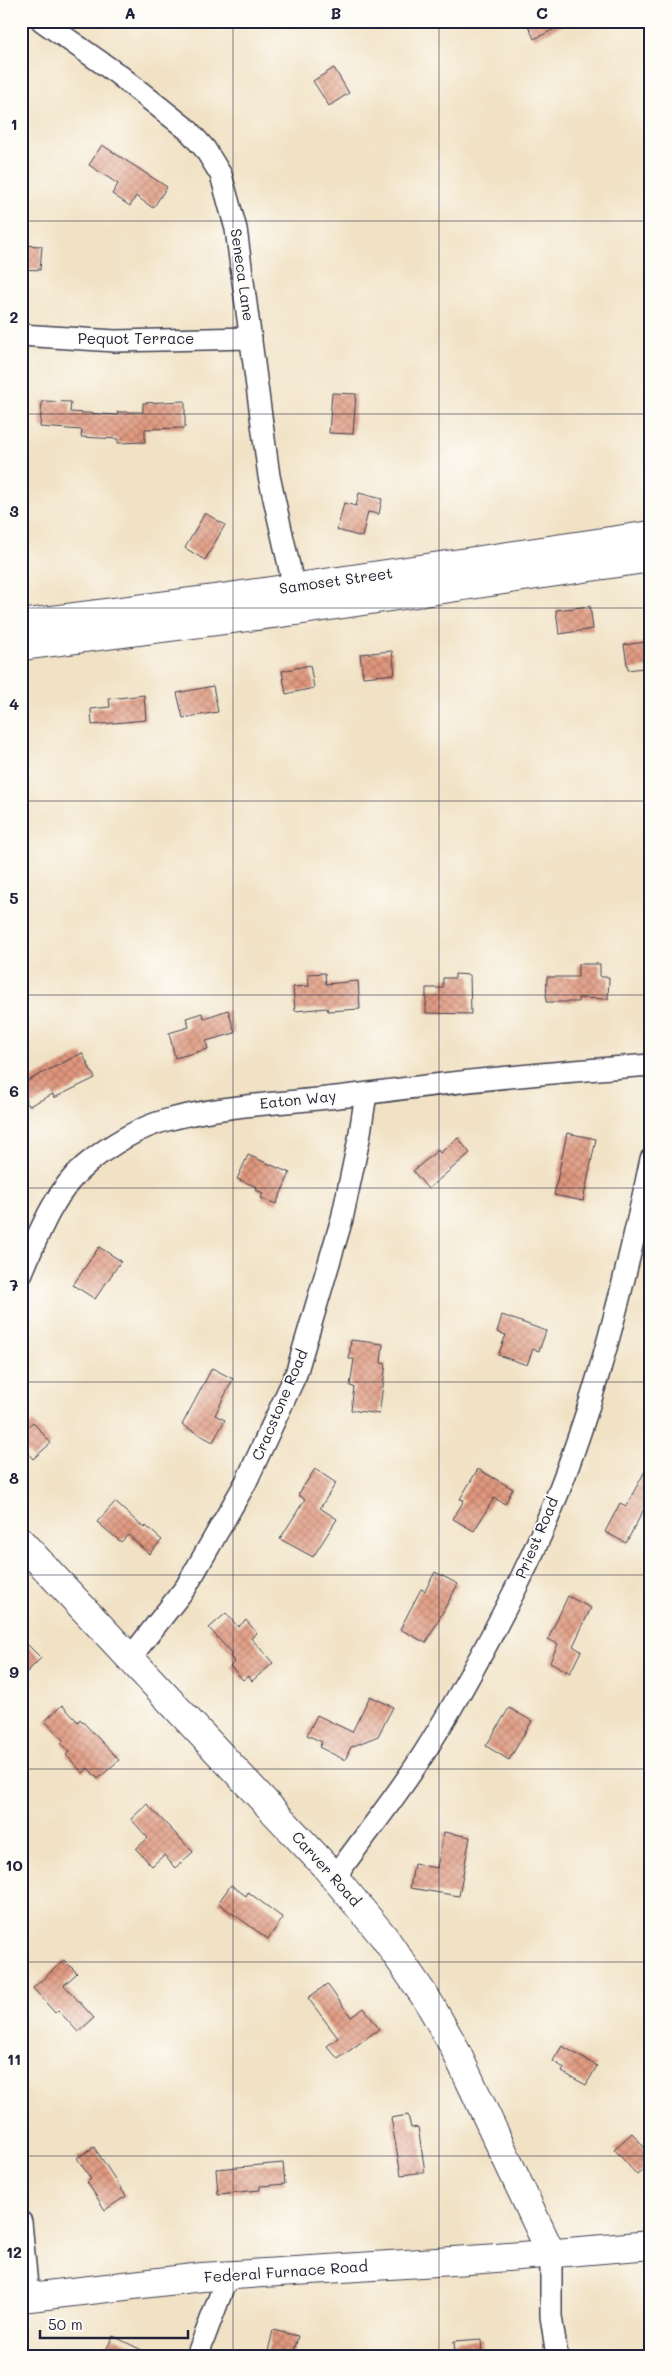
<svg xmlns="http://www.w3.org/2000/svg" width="672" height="2377" viewBox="0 0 672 2377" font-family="Mali,sans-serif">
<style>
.building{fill:url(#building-cross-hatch)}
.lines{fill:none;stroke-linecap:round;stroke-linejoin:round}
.street-casing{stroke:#413f50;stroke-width:24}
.secondary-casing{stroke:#413f50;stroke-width:30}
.highway-casing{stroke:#413f50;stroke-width:30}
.street{stroke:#fff;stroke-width:21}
.secondary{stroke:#fff;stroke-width:28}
.highway{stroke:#fff;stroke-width:28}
.grid{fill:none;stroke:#22223b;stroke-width:1;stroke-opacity:0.55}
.labels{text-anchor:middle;stroke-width:4;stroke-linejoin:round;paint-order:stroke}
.street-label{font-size:15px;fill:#22223b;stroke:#fdfcf7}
.neatline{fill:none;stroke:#22223b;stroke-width:2}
.grid-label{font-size:16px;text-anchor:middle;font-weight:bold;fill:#22223b}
</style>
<defs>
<pattern id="building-cross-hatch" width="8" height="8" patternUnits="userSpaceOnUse" patternTransform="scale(1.25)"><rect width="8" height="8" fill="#e0977d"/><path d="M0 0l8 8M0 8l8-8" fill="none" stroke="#b57b68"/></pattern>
</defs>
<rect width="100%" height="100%" fill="#fdfcf7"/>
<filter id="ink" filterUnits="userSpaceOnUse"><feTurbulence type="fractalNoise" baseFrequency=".02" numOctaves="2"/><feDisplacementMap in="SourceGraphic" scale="10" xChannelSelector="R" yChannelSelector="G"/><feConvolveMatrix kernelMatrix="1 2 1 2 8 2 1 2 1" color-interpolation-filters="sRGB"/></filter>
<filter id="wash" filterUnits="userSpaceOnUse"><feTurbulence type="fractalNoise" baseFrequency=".0096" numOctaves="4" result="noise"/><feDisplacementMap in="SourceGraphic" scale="20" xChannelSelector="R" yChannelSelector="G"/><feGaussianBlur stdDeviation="1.12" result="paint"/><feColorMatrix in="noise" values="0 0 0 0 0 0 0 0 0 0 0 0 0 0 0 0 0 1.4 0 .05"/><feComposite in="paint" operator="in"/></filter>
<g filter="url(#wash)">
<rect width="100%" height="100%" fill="#f1e2c5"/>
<g id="blocks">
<g class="building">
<polygon points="526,21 572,21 534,39"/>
<polygon points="334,68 349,93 329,106 313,81"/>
<polygon points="102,145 167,187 153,208 136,196 130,206 112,194 118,184 89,165"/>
<polygon points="21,245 42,246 40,270 21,269"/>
<polygon points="332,393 356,394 353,434 329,433"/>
<polygon points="42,401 71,402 70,412 118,415 117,412 143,412 143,403 185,401 185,428 145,429 145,442 118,443 118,439 81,437 82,430 40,427"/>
<polygon points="359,493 382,499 379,514 368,512 362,537 337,530 344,503 356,506"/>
<polygon points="205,513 225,525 205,560 185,548"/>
<polygon points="590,606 593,629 559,634 556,610"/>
<polygon points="646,642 650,667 628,670 624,645"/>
<polygon points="392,651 395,674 363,677 360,654"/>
<polygon points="310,665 314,688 286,694 282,671"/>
<polygon points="213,686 218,712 183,718 177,693"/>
<polygon points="144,695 146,720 92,725 91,709 110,707 109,699"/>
<polygon points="578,964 600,964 600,977 609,977 608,999 578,998 578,1002 546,1002 547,977 578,977"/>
<polygon points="325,973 326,984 358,981 360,1009 328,1011 327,1008 295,1011 293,987 309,986 308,974"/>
<polygon points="455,974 470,975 471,1014 426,1013 426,988 443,988 443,978 455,978"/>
<polygon points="228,1010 235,1033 206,1041 208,1049 175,1058 169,1033 189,1027 186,1018 202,1013 204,1018"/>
<polygon points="82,1053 95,1078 54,1098 53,1094 29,1106 21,1091 21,1084"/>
<polygon points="567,1133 596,1139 583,1201 554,1195"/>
<polygon points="458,1138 470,1153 428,1189 413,1171 438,1150 440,1153"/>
<polygon points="248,1155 290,1173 276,1204 261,1198 263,1193 256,1190 257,1187 237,1179"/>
<polygon points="99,1247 121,1261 95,1299 73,1285"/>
<polygon points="502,1315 546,1331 539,1351 533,1349 527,1365 498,1355 506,1335 497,1332"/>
<polygon points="351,1340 383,1344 381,1363 386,1364 379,1414 351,1410 354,1387 350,1386 354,1359 349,1359"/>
<polygon points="212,1368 233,1379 215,1415 225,1420 213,1442 182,1425"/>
<polygon points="33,1422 51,1443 33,1459 21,1445 21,1432"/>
<polygon points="651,1460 651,1496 626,1543 605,1532 620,1503 626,1506"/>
<polygon points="315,1469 336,1483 320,1508 337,1519 313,1557 280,1539 305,1499 298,1495"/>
<polygon points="478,1469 513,1489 505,1504 494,1498 474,1531 453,1519 464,1500 460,1499"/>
<polygon points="115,1502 144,1528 146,1526 162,1540 149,1554 128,1535 121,1542 97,1522"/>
<polygon points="435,1572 458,1584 426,1643 400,1629 421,1589 425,1591"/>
<polygon points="568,1596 591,1608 573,1646 581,1651 570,1673 550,1662 558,1644 548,1639"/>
<polygon points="226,1613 238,1627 246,1620 257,1633 251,1638 273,1663 252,1681 248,1676 243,1680 230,1666 234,1662 230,1656 232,1654 209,1628"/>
<polygon points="21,1638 41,1658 21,1678"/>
<polygon points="370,1696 393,1707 378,1736 351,1747 345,1760 319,1747 322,1742 307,1735 317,1715 352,1732"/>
<polygon points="62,1705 78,1722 80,1719 119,1760 98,1779 88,1768 83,1773 66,1755 69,1752 61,1743 64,1741 45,1721"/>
<polygon points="509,1708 532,1721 509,1760 486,1746"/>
<polygon points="147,1804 193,1852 175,1868 164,1855 152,1866 136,1849 148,1838 131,1819"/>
<polygon points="444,1832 470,1837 459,1896 410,1888 414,1864 437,1868"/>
<polygon points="231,1885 246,1896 248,1892 283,1918 268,1939 218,1903"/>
<polygon points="64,1960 77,1973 64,1985 94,2018 78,2032 58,2010 55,2013 33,1988"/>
<polygon points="327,1984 351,2017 364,2008 379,2029 338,2059 327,2046 338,2038 308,1998"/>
<polygon points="562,2046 597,2066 586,2085 562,2072 564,2068 553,2061"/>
<polygon points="408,2115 411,2128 418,2127 425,2172 401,2175 391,2118"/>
<polygon points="632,2133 651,2155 651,2163 637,2175 614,2149"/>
<polygon points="94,2147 126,2196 105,2210 87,2182 91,2179 77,2158"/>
<polygon points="283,2163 285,2184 260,2186 260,2190 218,2194 216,2169"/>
<polygon points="273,2330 298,2336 293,2356 267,2356"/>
<polygon points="113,2336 154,2356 103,2356"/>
<polygon points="482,2339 483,2356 455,2356 454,2341"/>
</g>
</g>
</g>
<g filter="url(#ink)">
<use href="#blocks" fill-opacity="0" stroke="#413f50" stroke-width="1"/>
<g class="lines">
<g class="street-casing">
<g id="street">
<polyline points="42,21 119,75 188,130 205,149 221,175 236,229 269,476 294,588 295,601"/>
<polyline points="21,335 115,341 251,338"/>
<path d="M 21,1275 C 37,1237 55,1189 88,1163 C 110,1145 140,1127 167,1120 C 231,1103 297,1103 362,1094 C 458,1081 554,1072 651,1065"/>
<polyline points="130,1658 186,1587 246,1482 296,1374 342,1219 359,1139 366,1094"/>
<path d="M 335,1877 C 363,1838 393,1801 419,1761 C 456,1703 489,1642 520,1580 C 585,1448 621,1302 651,1159"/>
<polyline points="21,2222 28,2297"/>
<polyline points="551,2253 551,2316 557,2356"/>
<polyline points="197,2356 228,2275"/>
</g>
</g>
<g class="secondary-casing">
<g id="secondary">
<polyline points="21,1542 325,1866 384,1937 428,2001 453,2045 551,2253"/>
<polyline points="21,2298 202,2277 484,2259 651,2245"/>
</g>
</g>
<g class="highway-casing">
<g id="highway">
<polyline points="21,624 223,598 651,535"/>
<polyline points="21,646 295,611 651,558"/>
</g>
</g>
<use href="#street" class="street"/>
<use href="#secondary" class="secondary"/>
<use href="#highway" class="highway"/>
</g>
</g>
<path class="grid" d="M 233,21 L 233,2356M 439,21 L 439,2356M 21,221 L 651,221M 21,414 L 651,414M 21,608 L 651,608M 21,801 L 651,801M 21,995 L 651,995M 21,1188 L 651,1188M 21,1382 L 651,1382M 21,1575 L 651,1575M 21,1769 L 651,1769M 21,1962 L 651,1962M 21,2156 L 651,2156"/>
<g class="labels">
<g class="street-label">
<text transform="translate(242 275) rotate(82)" y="5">Seneca Lane</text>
<text x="136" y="344">Pequot Terrace</text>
<text transform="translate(336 581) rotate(-8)" y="5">Samoset Street</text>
<text transform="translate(298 1100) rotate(-6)" y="5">Eaton Way</text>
<text transform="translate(280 1405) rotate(-67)" y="5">Cracstone Road</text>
<text transform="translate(537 1538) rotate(-67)" y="5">Priest Road</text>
<text transform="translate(326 1869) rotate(48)" y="5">Carver Road</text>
<text transform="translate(286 2272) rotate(-4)" y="5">Federal Furnace Road</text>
</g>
</g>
<rect width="672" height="2377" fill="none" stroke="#fdfcf7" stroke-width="55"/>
<path d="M40 2330v8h148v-8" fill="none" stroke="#22223b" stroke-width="2.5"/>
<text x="48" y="2330" font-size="15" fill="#22223b" stroke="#fdfcf7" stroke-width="4" paint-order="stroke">50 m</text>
<rect x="28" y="28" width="616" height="2322" class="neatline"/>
<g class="grid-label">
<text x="130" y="19">A</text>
<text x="336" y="19">B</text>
<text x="542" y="19">C</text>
<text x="14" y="130">1</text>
<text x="14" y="323">2</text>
<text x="14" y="517">3</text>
<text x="14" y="710">4</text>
<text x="14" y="904">5</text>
<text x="14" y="1097">6</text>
<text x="14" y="1291">7</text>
<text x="14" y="1484">8</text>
<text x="14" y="1678">9</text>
<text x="14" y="1871">10</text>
<text x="14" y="2065">11</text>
<text x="14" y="2258">12</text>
</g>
</svg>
